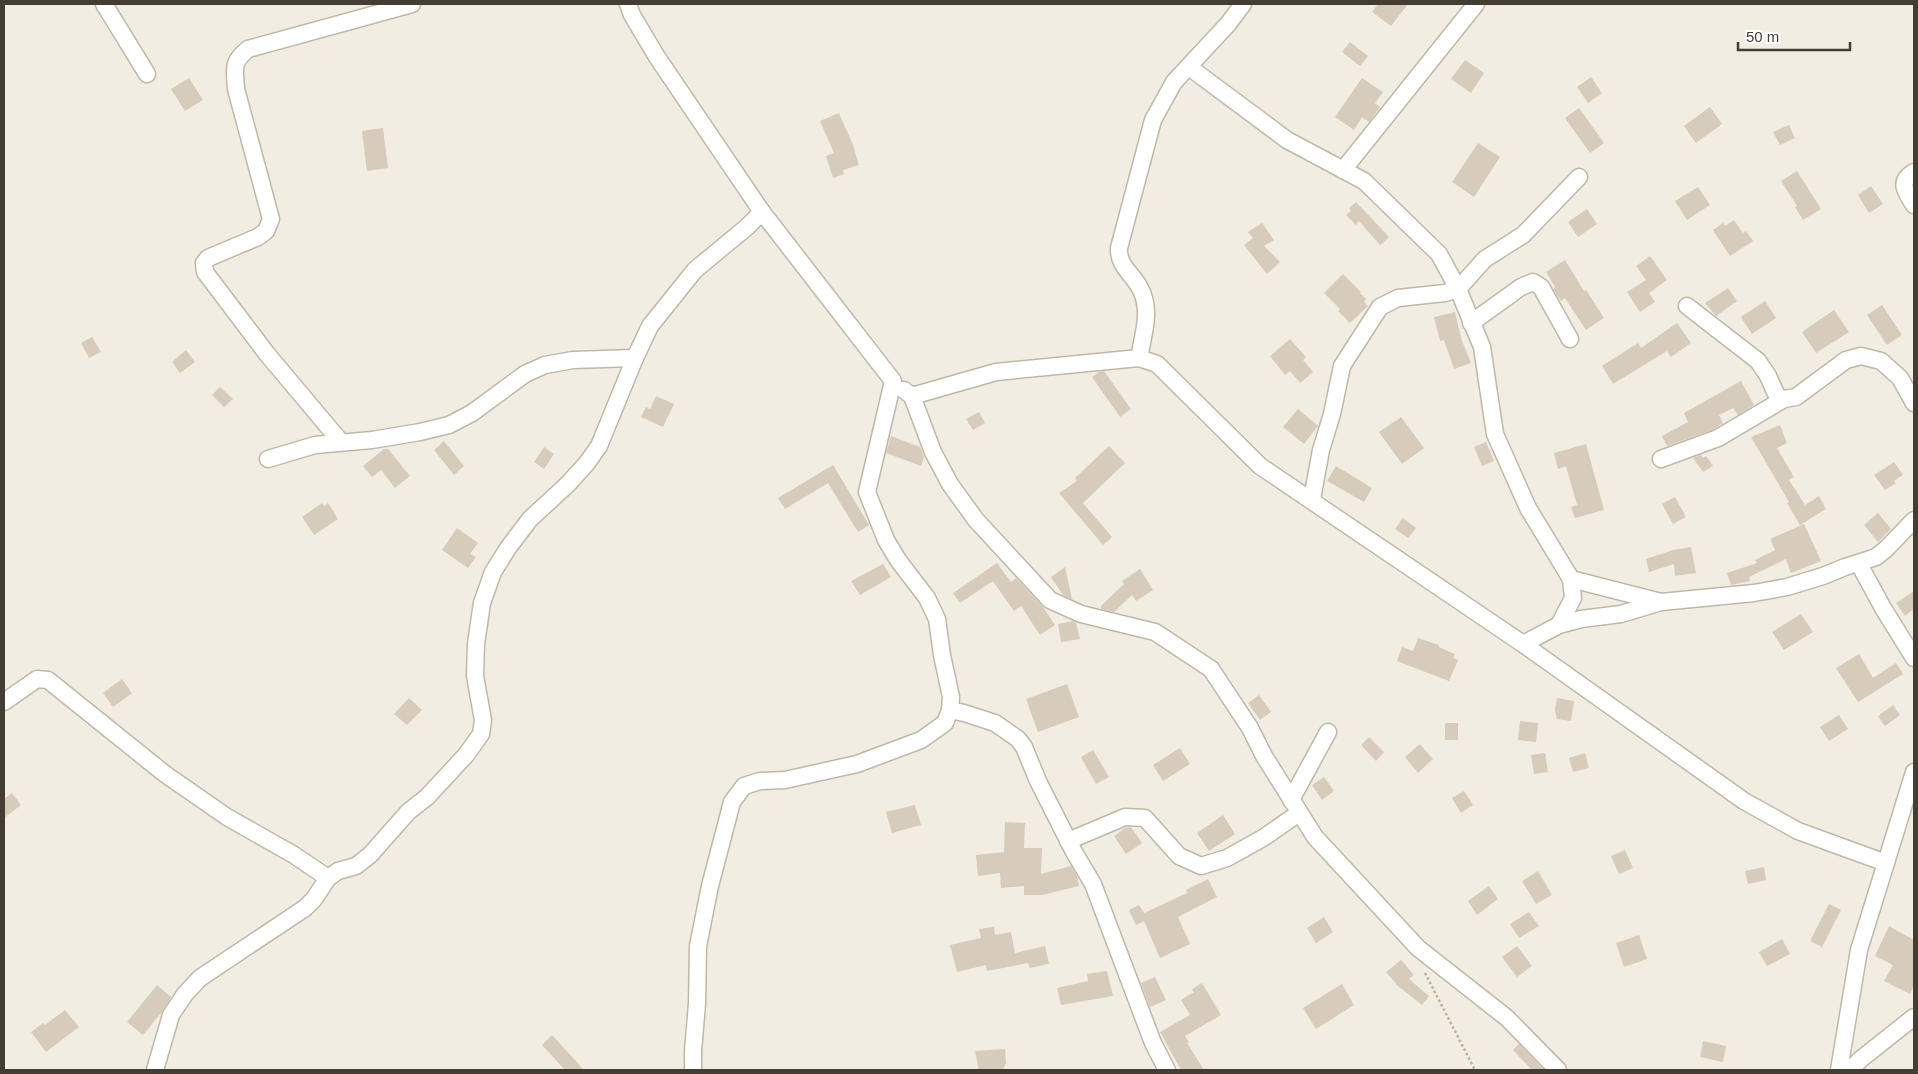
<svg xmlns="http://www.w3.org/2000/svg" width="1918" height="1074" viewBox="0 0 1918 1074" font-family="Arial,sans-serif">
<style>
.building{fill:#d7cbbb}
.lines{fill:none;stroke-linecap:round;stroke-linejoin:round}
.minor-casing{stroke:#c0b7a8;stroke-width:19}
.path{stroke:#bfb096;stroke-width:2.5;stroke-dasharray:2.5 2.5;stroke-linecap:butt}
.minor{stroke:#fff;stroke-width:16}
</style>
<rect width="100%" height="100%" fill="#f2ede2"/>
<g class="building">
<polygon points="1378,4 1408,4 1391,26 1372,12"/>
<polygon points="1350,42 1368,56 1360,66 1342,52"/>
<polygon points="1465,60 1484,73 1471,93 1451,79"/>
<polygon points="1591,77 1602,93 1588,103 1577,87"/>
<polygon points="189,78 203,100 185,111 171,89"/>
<polygon points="1362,78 1383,92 1375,103 1380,107 1369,122 1362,117 1354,130 1335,117"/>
<polygon points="1710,107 1722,124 1696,143 1684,126"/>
<polygon points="1579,108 1604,143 1590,153 1565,118"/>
<polygon points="839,113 853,145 859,165 843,170 844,174 833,178 826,156 834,153 820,121"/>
<polygon points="1789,125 1795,138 1780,145 1773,132"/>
<polygon points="383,128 388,168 367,171 362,131"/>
<polygon points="1478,143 1500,157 1474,197 1452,182"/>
<polygon points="1797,171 1821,209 1803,220 1795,207 1797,206 1781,181"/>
<polygon points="1871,186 1883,204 1869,213 1858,195"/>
<polygon points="1698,187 1710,205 1687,220 1675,201"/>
<polygon points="1356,202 1389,237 1380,245 1359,221 1356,225 1346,215 1351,211 1349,208"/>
<polygon points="1587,209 1597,224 1578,237 1568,222"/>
<polygon points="1734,220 1743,233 1746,231 1753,241 1730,256 1713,230 1723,223 1725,226"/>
<polygon points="1262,223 1274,240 1264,246 1280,262 1267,274 1244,245 1253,238 1248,232"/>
<polygon points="1650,256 1667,280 1649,293 1655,302 1640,312 1627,292 1646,280 1636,266"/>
<polygon points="1565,260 1584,291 1586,290 1604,318 1586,330 1565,298 1561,301 1553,289 1555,287 1546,272"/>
<polygon points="1343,274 1361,292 1360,293 1366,299 1364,302 1368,306 1350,323 1338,311 1340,309 1324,293"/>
<polygon points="1728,288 1737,301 1716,316 1705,303"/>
<polygon points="1765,301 1776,318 1752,334 1741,317"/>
<polygon points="1882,305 1902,335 1887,345 1867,315"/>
<polygon points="1834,310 1849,332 1816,353 1802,332"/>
<polygon points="1455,312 1462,341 1471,363 1454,369 1444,340 1440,341 1434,317"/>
<polygon points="1677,323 1691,343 1671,357 1667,351 1613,384 1602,366 1638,343 1641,348"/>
<polygon points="92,337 101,352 89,358 81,343"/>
<polygon points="1290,339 1306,357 1303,360 1313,372 1300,383 1290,371 1285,375 1270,356"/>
<polygon points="186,350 195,362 180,373 172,362"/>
<polygon points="1104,371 1131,409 1120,417 1092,377 1099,372"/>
<polygon points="1741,381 1754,405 1738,415 1733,408 1719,415 1723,423 1714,429 1667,446 1662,436 1688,422 1684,413"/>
<polygon points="220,387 233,399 224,407 212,395"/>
<polygon points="656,396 674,404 663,427 641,417 646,407 650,409"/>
<polygon points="1298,409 1318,426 1304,444 1283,427"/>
<polygon points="979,412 985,423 973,430 966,419"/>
<polygon points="1401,417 1424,448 1402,464 1379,432"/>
<polygon points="1780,425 1787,443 1777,448 1794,477 1789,480 1805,505 1819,496 1826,509 1800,525 1787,503 1789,502 1751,437"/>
<polygon points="891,436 920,447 924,457 921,466 886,453"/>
<polygon points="444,441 464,466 454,475 434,450"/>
<polygon points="1486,442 1494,461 1482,466 1474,447"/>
<polygon points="1586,444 1604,510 1575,518 1571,507 1577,505 1566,466 1558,469 1554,453"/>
<polygon points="1109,446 1125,463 1083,503 1112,537 1103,545 1059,493 1077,481 1075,478"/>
<polygon points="544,447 554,454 544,469 534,462"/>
<polygon points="384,449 388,449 410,476 395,488 381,470 372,477 363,466"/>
<polygon points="1701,455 1703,458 1706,456 1713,466 1703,472 1693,458"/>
<polygon points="1894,462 1903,475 1894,481 1896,483 1885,490 1874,475"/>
<polygon points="833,465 869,525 858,532 828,483 785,509 778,498"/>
<polygon points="1336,466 1372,488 1364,502 1327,481"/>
<polygon points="1675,497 1686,517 1673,524 1662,504"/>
<polygon points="322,503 324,506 328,503 338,519 314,535 302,517"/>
<polygon points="1878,513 1891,529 1878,542 1864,525"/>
<polygon points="1403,518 1416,528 1408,538 1395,529"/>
<polygon points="1804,524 1821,561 1791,573 1786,559 1749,577 1750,581 1731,585 1727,573 1757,563 1755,560 1775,550 1770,539"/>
<polygon points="457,528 478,543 470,554 476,557 468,568 442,550"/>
<polygon points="1691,547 1696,573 1675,576 1674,564 1649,572 1646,559 1673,550"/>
<polygon points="997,563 1011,582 1016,578 1043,607 1055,625 1040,635 1021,606 1014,611 993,581 960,603 953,593"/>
<polygon points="883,564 891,577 860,595 851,581"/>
<polygon points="1065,567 1072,599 1063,595 1051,577"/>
<polygon points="1140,569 1153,590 1136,601 1132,595 1114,612 1101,609 1101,606 1124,584 1122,581"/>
<polygon points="1914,591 1914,609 1905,616 1896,603"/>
<polygon points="1801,614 1813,632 1784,650 1772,632"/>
<polygon points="1073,621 1076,623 1080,639 1061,642 1058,624"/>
<polygon points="1418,638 1439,645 1439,647 1455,654 1453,658 1458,660 1449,681 1397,661 1402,647 1413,651"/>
<polygon points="1859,654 1873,678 1896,663 1903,674 1858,702 1836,668"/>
<polygon points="122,679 132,693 113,707 103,693"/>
<polygon points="1067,684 1079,717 1038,732 1026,699"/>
<polygon points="1259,695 1271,712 1260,720 1248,703"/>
<polygon points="409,698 422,710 407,725 394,714"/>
<polygon points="1557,698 1574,701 1571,721 1557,719 1555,710"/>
<polygon points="1893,705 1900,715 1885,726 1878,716"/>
<polygon points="1839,715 1848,729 1829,741 1820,727"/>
<polygon points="1520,721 1538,723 1536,742 1518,740"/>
<rect x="1445" y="723" width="13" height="17"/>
<polygon points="1369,737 1384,752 1376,761 1361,745"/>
<polygon points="1420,744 1433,759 1418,773 1405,757"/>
<polygon points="1180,748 1190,764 1163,781 1153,765"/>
<polygon points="1093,750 1109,777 1096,784 1081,757"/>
<polygon points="1545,753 1548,772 1534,774 1531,755"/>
<polygon points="1585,753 1589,768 1573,772 1569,758"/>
<polygon points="1324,777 1334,791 1322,800 1312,785"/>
<polygon points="1464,791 1473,805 1461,813 1452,798"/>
<polygon points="12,793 21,805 4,818 4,799"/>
<polygon points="915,805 921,825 892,833 886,812"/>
<polygon points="1223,815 1235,834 1209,851 1197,833"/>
<polygon points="1005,822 1025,823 1024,848 1042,848 1041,874 1071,866 1077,876 1079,886 1042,895 1024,895 1024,886 1001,888 1000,873 978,876 976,855 1004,852"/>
<polygon points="1131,827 1142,843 1126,854 1114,836 1125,828"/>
<polygon points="1625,850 1633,868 1619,874 1611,856"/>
<polygon points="1764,867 1766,880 1748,884 1745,871"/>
<polygon points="1538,871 1552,895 1536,904 1522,881"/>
<polygon points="1208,879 1217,897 1178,917 1190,944 1160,958 1144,921 1136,925 1129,910 1139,905 1144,913 1187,893 1186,890"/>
<polygon points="1489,886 1498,899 1477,915 1468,901"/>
<polygon points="1829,904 1841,910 1822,947 1810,941"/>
<polygon points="1529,912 1539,926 1519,938 1510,924"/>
<polygon points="1324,917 1333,932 1316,943 1307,928"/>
<polygon points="1889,926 1914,940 1914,985 1910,994 1884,981 1893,965 1875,956"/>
<polygon points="994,927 995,935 1011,932 1015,953 1045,946 1049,964 1030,968 1028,963 987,971 986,965 957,972 950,945 981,938 979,929"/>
<polygon points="1639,935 1647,959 1624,967 1616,943"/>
<polygon points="1782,939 1790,954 1767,966 1759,952"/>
<polygon points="1517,946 1532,966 1517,977 1502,957"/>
<polygon points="1401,960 1414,975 1409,979 1429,996 1422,1005 1398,986 1386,972"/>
<polygon points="1107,971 1113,996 1061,1005 1057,988 1088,981 1087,974"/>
<polygon points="1155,977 1166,1000 1150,1007 1141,983"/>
<polygon points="1202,983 1221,1015 1185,1036 1189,1042 1187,1043 1204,1070 1181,1070 1160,1032 1190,1015 1181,1000 1194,992 1192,989"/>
<polygon points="1342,984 1354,1005 1316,1029 1303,1008"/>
<polygon points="157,985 171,997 161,1013 143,1035 127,1022"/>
<polygon points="65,1010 79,1027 46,1052 31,1032 43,1023 45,1025"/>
<polygon points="552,1035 584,1070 565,1070 542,1045"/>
<polygon points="1703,1041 1726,1046 1723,1062 1700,1057"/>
<polygon points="1519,1044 1544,1070 1532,1070 1513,1050"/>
<polygon points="1005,1049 1006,1063 1003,1070 979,1070 975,1051"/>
</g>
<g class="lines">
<g class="minor-casing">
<g id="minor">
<polyline points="104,4 147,74"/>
<polyline points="628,4 632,15 657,57 762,212 893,381 867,492 886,540 898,560 927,598 937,619 942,655 951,697 950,710 945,723 921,740 857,764 785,780 760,781 744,786 732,802 710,886 698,946 697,1004 693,1051 693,1070"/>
<polyline points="1189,67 1287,140 1364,181 1439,254 1458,289 1482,347 1495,434 1528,508 1571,579 1661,602"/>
<polyline points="1343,170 1476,4"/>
<path d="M 1914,172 C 1897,182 1906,192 1914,205"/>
<polyline points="1687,306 1758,361 1768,376 1777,396 1784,399 1796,397 1846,360 1861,356 1881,361 1900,378 1914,403"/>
<polyline points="1471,323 1521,287 1533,282 1541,287 1570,339"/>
<path d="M 1139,358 C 1143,335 1152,310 1140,288 C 1132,273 1118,266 1119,248 L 1153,120 L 1174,82 L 1228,24 L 1243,4"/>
<polyline points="904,390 912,396 933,452 950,484 976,520 1050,600 1081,614 1155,632 1211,669 1250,728 1264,756 1315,837 1418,948 1507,1018 1558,1070"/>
<polyline points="912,396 996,372 1139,358 1157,364 1260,466 1523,644 1744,801 1798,831 1886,863"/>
<path d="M 341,442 L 267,354 L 205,272 L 204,263 L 208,258 L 258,237 L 266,231 L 271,219 L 236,89 C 235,69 231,63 248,49 L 412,4"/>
<polyline points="268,459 315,445 372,440 420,432 449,425 472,413 525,374 545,365 573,360 635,358"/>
<polyline points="1661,459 1718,438 1784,399"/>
<polyline points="1312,499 1321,450 1332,414 1342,366 1380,307 1398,298 1445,293 1458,289 1485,259 1523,235 1579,177"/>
<polyline points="1859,564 1883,608 1914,658"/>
<polyline points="1559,625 1573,598 1571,579"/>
<polyline points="1523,644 1559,625 1581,619 1621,614 1661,602 1754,593 1787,587 1823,576 1845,567 1876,557 1886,549 1914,520"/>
<polyline points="4,702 37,679 48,680 165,774 227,817 294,855 328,878"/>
<polyline points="950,710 964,713 995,723 1018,739 1024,747 1038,781 1074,852 1093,884 1153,1043 1167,1070"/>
<polyline points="1291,800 1328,732"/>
<polyline points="1068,841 1125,817 1145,818 1179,856 1201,866 1227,858 1263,838 1299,813"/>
<polyline points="155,1070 171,1015 185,994 200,978 305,908 314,899 328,878 338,871 356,866 370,855 408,812 427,797 466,755 481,734 483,720 475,676 476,644 482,603 493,572 508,548 530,519 567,485 587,463 599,446 635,358 650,326 695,270 747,227 762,212"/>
<polyline points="1839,1070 1859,950 1914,772"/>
<polyline points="1850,1070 1861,1059 1914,1017"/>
</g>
</g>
<polyline class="path" points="1425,973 1475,1070"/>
<use href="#minor" class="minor"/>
</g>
<rect width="1918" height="1074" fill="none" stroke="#433d33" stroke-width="10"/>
<path d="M1738 42v8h112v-8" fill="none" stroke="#433d33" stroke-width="2.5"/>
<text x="1746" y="42" font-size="15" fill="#433d33" stroke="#ffffff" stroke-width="4" paint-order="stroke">50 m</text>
</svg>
